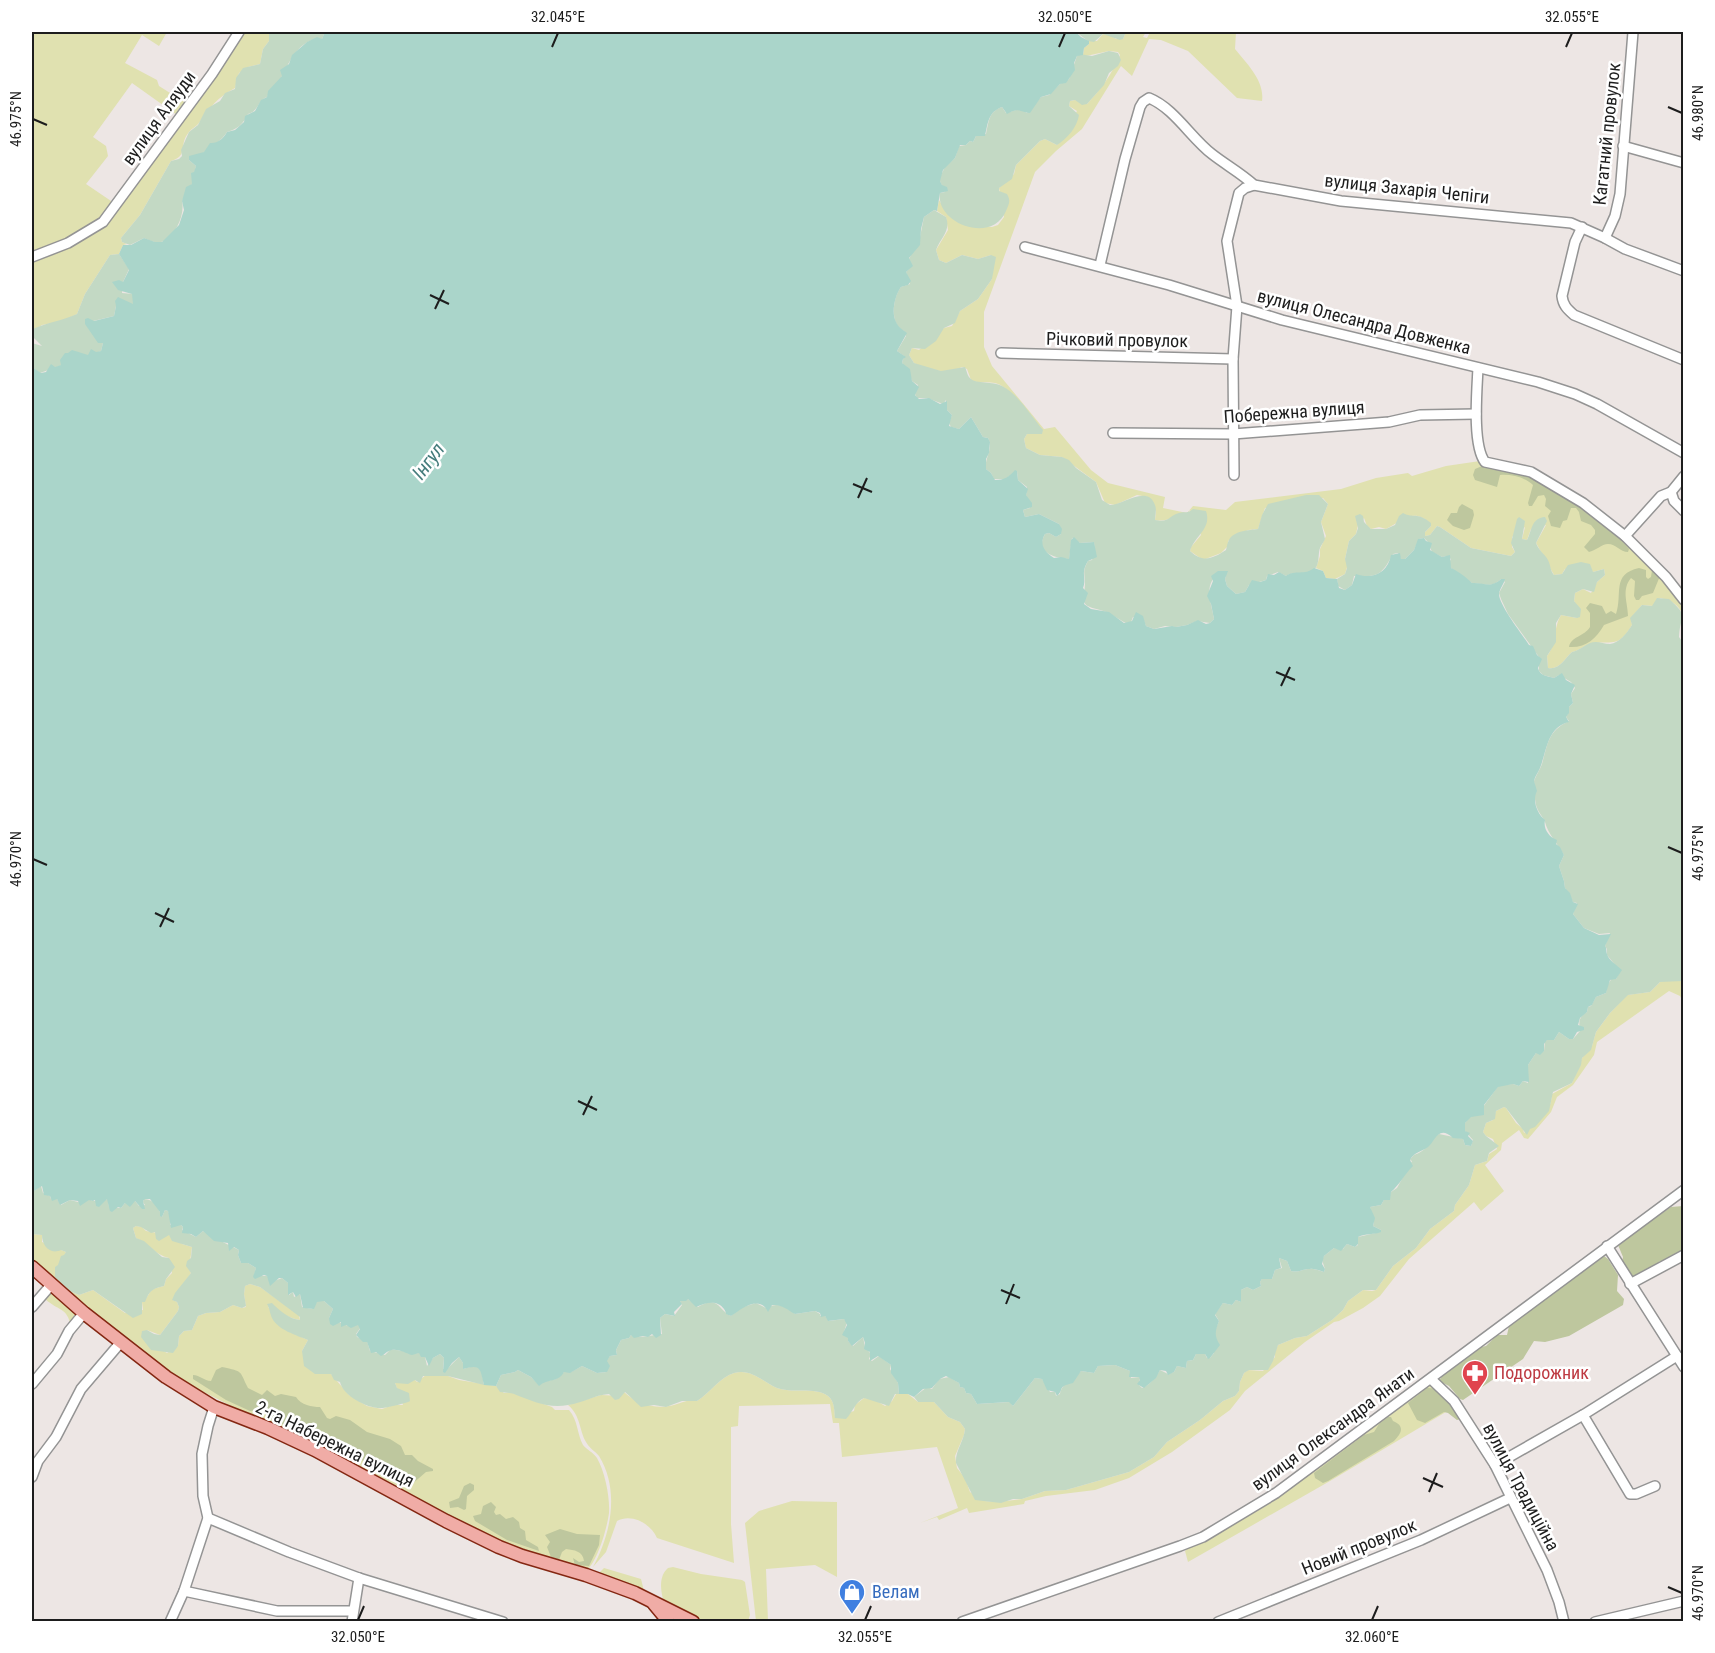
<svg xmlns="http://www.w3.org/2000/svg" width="1715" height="1653" viewBox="0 0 1715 1653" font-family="'Roboto Condensed',sans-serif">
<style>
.grass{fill:#e0e1b0}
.forest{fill:#bec79e}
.wetland{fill:#c3d9c4}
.water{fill:#aad5ca}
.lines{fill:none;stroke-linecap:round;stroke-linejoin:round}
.minor-casing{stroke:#949494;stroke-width:12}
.major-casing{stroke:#842712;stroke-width:15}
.minor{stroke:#fff;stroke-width:9}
.major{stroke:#f0aca6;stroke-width:12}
.ticks{fill:none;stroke:#1d1d1d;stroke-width:2}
.labels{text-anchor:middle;stroke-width:5;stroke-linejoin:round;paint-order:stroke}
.street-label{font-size:18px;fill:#1d1d1d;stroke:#fff}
.health-label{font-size:18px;fill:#be3a42;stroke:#fff;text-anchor:start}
.shop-label{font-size:18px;fill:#366cbe;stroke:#fff;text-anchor:start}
.water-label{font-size:20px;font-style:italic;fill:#457c7c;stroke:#fff}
.neatline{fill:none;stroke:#1d1d1d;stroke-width:2}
.ticks-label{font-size:15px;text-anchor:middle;fill:#1d1d1d}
</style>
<rect width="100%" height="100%" fill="#ede6e4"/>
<g class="grass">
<path d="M 32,32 L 167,32 L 159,46 L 142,35 L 125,63 L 157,80 L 159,86 L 186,103 L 177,115 L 132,83 L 93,137 L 106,146 L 108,156 L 86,184 L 114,203 C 89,234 66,239 32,254 Z"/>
<path d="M 243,32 L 269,32 L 269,41 L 263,49 L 260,64 L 248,67 L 239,73 L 235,88 C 218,97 209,108 199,123 C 196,127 192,128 189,132 C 178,145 189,156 171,161 L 140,215 L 121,238 L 122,242 L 127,244 L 123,245 L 119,254 L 110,255 L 85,294 L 77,314 L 63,321 L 42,325 L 32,332 L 32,261 L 88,235 Z"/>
<path d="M 1126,32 L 1146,32 L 1143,37 L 1147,38 L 1150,32 L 1236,32 L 1235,49 C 1247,64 1265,81 1262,101 L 1237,98 L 1188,51 L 1161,40 L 1149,39 L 1132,76 L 1121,66 L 1082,129 L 1056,151 L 1035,172 L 984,312 L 984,347 L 992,366 L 1044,429 L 1055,427 L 1091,470 L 1108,483 L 1165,497 L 1163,508 L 1187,513 L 1193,506 L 1226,510 L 1235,502 L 1341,489 L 1376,478 L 1408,473 L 1412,476 L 1446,466 L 1480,461 L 1531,475 L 1630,544 L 1683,601 L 1683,615 C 1679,605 1671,600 1660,598 L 1653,606 L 1642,605 L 1631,618 L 1632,625 C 1617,650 1612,639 1590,644 C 1583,646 1579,651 1572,652 C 1564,659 1560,670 1548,668 L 1547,656 C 1557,644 1553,628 1561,615 L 1577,618 L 1577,606 L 1574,601 L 1575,593 L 1583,589 L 1591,593 L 1597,582 L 1605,575 L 1604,569 L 1593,572 L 1565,569 L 1562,574 L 1554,575 L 1536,543 L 1546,525 L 1531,529 L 1527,540 L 1522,539 L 1525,527 L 1512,537 L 1512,547 L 1515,552 L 1511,556 L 1471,548 L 1440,527 L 1437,526 L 1430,535 L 1425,536 L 1425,532 L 1431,526 L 1431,524 C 1413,507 1404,520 1386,529 L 1379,527 L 1371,529 L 1367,526 L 1364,518 L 1358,525 L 1356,534 L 1349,541 L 1345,559 L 1348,564 L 1345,574 L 1335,579 L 1326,578 L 1323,571 L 1316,568 L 1320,556 L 1320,549 L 1326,536 L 1321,522 L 1328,504 L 1323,498 L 1265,508 L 1258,529 L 1248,530 L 1228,541 L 1228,546 L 1221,553 L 1203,560 L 1190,551 L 1191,547 L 1201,535 L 1190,510 L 1188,513 C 1174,512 1171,523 1155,520 L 1156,511 L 1148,497 L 1137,495 L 1115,505 L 1105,503 L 1096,482 L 1062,457 L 1040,455 L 1026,448 L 1024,439 L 1027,434 L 1032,433 C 1023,416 1016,389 995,383 C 987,381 979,384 971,380 L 967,369 L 962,367 C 948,375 928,370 914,363 L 909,355 L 912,348 L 919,350 L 944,328 L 952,326 L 960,311 L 978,299 L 992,279 L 991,255 L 978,259 L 962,255 L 946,263 L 939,260 L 936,250 L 948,230 L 946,217 L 937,211 L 939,200 L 947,213 L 960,223 L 992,227 L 998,225 L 1004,217 L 999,188 L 1014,174 L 1016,165 L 1040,141 L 1045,139 L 1057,145 L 1077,111 L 1069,106 L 1070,101 L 1075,100 L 1087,104 C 1101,89 1112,74 1120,55 L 1118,52 L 1109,51 L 1086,56 L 1083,55 L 1084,48 L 1089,44 L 1089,41 L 1097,41 L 1103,34 L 1110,35 L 1116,39 L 1123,39 Z"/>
<path d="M 1667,980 L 1683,981 L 1683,1002 L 1680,996 L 1669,991 L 1597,1042 L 1594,1055 L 1573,1085 L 1557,1097 L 1551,1112 L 1528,1139 L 1524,1138 L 1519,1130 L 1502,1143 L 1501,1150 L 1485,1165 L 1504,1191 L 1481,1211 L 1474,1202 L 1409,1259 L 1380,1296 L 1363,1308 L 1339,1321 L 1334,1322 L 1305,1342 L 1245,1391 L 1230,1410 L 1172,1452 L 1129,1478 L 1095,1490 L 1046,1496 L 1025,1501 L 1024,1504 L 969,1513 L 967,1508 L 939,1520 L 937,1517 L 920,1523 L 958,1508 L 937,1447 L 842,1457 L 839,1423 L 833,1423 L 830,1404 L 739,1406 L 738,1426 L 731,1427 L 731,1524 L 734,1563 L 657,1538 C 651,1524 632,1513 617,1521 L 606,1552 L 593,1567 C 611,1534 620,1490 599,1456 C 595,1451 589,1448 586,1442 C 579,1430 581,1416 568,1405 L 601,1395 L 621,1396 L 624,1392 C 637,1404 656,1410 674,1405 C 685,1402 684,1400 697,1401 C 710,1393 720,1377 734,1373 C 751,1368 763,1382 777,1388 C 793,1394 814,1386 828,1396 C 835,1402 834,1409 835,1417 L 854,1411 L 855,1405 L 864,1398 L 875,1400 L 885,1406 L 892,1401 L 896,1394 L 908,1394 L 918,1402 L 934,1402 L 948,1417 L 960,1422 L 965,1429 L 964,1435 L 955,1456 L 957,1468 L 965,1478 L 970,1492 L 984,1501 L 998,1502 L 1022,1499 L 1045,1491 L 1066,1490 L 1129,1472 L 1154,1457 L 1167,1442 L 1200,1420 L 1223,1401 L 1235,1396 L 1239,1391 L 1240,1382 L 1244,1373 L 1248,1370 L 1263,1371 L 1275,1357 L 1275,1351 L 1278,1345 L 1295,1338 L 1307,1336 L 1332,1320 L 1343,1310 L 1348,1301 L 1363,1290 L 1372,1291 L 1376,1290 L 1393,1266 L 1416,1248 L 1430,1229 L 1454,1211 L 1455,1205 L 1469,1185 L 1475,1165 L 1487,1161 L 1489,1154 L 1497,1149 L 1493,1139 L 1486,1136 L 1483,1132 L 1486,1123 L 1493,1120 L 1496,1111 L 1504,1107 L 1506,1108 L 1516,1123 L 1523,1129 L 1524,1133 C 1538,1123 1551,1113 1552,1094 L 1572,1083 L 1582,1058 L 1592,1046 L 1596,1032 L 1610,1013 L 1627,995 L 1650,992 L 1660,982 Z"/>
<path d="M 136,1226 L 142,1227 L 146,1231 L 169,1235 L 182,1244 L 192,1247 L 189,1269 L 191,1273 L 173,1300 L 177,1302 L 179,1307 L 178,1311 L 160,1335 L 147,1330 L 151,1350 L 162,1350 L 167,1353 L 178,1346 L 179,1336 L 184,1331 L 192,1330 L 198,1316 L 206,1313 L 220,1312 L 233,1305 L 242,1308 L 246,1307 L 244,1294 L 245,1286 L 250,1284 L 260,1287 L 299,1315 L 300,1320 C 290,1319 277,1310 268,1307 L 288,1331 L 308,1340 L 302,1351 L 331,1374 L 349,1395 L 367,1406 L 382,1409 L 393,1405 L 403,1405 L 395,1383 L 415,1380 L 417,1382 L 426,1375 L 448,1376 L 459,1380 L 496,1386 L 504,1393 L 510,1392 L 552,1407 L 555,1410 L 569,1410 C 578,1420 577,1434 583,1445 C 587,1450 593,1452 597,1458 C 605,1472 610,1497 609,1513 C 607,1528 598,1560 587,1570 L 552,1560 L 502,1542 L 448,1516 L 190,1385 L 167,1371 L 88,1310 L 32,1261 L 32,1234 L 42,1235 L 42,1242 L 66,1252 L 55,1277 L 70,1291 L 79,1295 L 93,1290 L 125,1313 L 143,1310 L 142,1302 C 154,1292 145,1290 164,1286 L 166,1279 L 172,1273 L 169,1258 C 155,1255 148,1243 136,1238 L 133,1228 Z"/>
<path d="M 48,1292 L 52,1292 L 88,1322 L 79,1324 L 72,1332 C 68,1306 61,1313 45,1299 Z"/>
<path d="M 1427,1386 L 1435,1386 L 1456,1406 L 1330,1481 L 1188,1562 L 1185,1551 L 1188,1548 C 1276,1508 1350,1443 1427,1386 Z"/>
<polygon points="792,1501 837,1502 837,1577 815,1565 766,1569 768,1621 756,1621 745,1523 759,1511"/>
<path d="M 673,1567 L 701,1574 L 742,1580 L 745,1582 L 750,1615 L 748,1621 L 699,1621 L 664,1603 C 661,1591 658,1577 668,1568 Z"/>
<polygon points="604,1568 641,1579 644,1591 598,1574"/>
</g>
<g class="forest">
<path d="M 1487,464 C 1501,468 1515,470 1528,475 C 1561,487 1606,522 1629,549 L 1628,552 C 1620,552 1616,544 1608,544 C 1602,544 1595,551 1589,552 L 1584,547 L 1595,534 L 1595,530 L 1591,525 L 1581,521 L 1579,512 L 1576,508 L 1571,508 L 1567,520 L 1563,521 L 1560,528 L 1551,526 L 1548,516 L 1551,511 L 1545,506 L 1546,499 L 1544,495 L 1538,496 L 1532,506 L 1529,506 L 1528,503 L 1533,485 C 1525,477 1510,474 1500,475 L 1497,487 L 1475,480 L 1473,475 L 1475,469 Z"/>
<polygon points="1462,504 1473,510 1474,515 1470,528 1464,530 1453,526 1447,520 1451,513 1457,513 1459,507"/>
<path d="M 1639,568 L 1646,570 L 1646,577 L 1648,579 L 1651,577 L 1652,570 L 1655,569 L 1660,576 L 1653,593 L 1642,596 L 1639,600 L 1636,600 L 1634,596 L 1635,581 L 1631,578 C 1621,590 1628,603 1628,616 L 1604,625 C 1596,639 1586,648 1569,647 C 1571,636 1584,637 1590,627 L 1590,613 L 1586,608 L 1590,603 L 1602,606 L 1606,614 L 1611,611 L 1616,614 C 1623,594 1611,574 1639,568 Z"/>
<path d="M 1683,1206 L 1684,1251 L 1666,1261 L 1660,1261 C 1651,1270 1644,1276 1631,1276 L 1622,1262 L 1623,1257 L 1618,1245 L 1619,1243 L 1671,1207 Z"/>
<polygon points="1604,1256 1608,1259 1618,1275 1617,1291 1624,1299 1623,1305 1569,1336 1545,1342 1534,1341 1523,1359 1463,1400 1460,1399 1449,1386 1439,1381 1442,1376 1481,1347 1486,1346 1497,1335 1507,1335 1509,1326"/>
<path d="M 222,1367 C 244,1372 239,1370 248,1388 L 262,1395 L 267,1390 L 275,1396 L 281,1394 L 296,1397 C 301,1405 312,1407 320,1407 L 327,1418 L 330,1419 L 336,1416 L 350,1420 L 367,1432 L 390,1439 L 401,1446 L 405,1455 L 412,1455 L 418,1461 L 433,1469 L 433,1471 L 426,1472 L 411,1485 L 403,1485 L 383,1472 L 340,1448 L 270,1419 L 261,1409 L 250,1411 L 226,1400 L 193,1379 L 193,1375 C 200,1375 204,1381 211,1381 L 216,1370 Z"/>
<path d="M 1427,1388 C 1445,1387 1452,1406 1461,1419 L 1457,1420 L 1448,1413 L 1444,1412 L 1425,1423 L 1417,1420 L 1408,1403 Z"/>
<path d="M 1388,1417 L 1391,1417 L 1393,1421 C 1405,1426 1402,1433 1394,1441 L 1328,1481 L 1323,1483 L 1315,1478 L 1314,1473 L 1364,1435 L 1374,1432 L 1379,1424 Z"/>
<polygon points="470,1483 474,1485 474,1490 467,1496 466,1509 464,1510 458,1507 450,1508 449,1502 459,1498 464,1486"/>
<polygon points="491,1502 496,1507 494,1512 496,1515 500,1514 506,1519 513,1517 519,1522 520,1528 525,1531 526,1540 538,1547 539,1551 507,1540 475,1521 473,1516 481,1514 483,1506"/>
<path d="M 560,1529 L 577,1534 L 600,1535 L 599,1545 L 589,1566 L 575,1565 L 573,1558 L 579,1562 L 584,1561 C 583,1551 574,1550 566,1549 L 562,1552 L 559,1560 L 551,1557 L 547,1547 L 550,1542 L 545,1535 Z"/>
</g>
<g class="wetland">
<path d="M 269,32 L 325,32 L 322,39 C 300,37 289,62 281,78 C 277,86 270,88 267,97 C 258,100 258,112 248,114 C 243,124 238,129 227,132 C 222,140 211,148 203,153 C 197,156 194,155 189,160 L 196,166 L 192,184 L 182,201 C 185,215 176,234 164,241 C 158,244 150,241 144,238 L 130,245 L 122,242 L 121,238 L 140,215 L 171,161 L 179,159 L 182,156 L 181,150 L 189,132 L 198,125 L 206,109 L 220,101 L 225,93 L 235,89 L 236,78 L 243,68 L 260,64 L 263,49 L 269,41 Z"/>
<polygon points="1076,32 1126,32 1123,39 1120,40 1103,34 1094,42 1088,41"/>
<path d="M 1109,51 L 1118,53 L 1121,60 L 1118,66 L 1109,73 L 1104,85 L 1087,104 L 1082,105 L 1075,100 L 1070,101 L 1069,106 L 1079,115 C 1077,127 1068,138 1057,145 L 1045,139 L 1040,141 L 1016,165 L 1012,179 L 999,188 L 999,191 L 1007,194 C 1011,201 1009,204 1006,211 C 992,245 935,223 940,193 L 945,192 L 939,179 L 945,167 L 955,158 L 959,146 L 966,145 L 970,141 L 973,142 L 976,136 L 986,134 C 989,122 988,112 1002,107 L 1006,113 L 1020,109 L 1027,113 L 1041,97 L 1049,95 L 1060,84 L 1069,79 L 1077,56 L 1079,54 L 1092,56 Z"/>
<path d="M 934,210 L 946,217 C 951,231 941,237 936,250 L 939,260 L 946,263 L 962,255 L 978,259 L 991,255 L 996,257 L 992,279 L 978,299 L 960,311 L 955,323 L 944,328 L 936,341 L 925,349 L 912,348 L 909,355 L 914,363 L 941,371 L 965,367 C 967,371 967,376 971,379 C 976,384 993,381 1002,386 C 1019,395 1031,416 1043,430 L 1042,434 L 1027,434 L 1024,439 L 1026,448 L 1040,455 L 1062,457 L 1069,460 L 1076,468 L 1096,482 L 1102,500 L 1110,505 C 1122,505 1148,484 1155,505 C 1157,510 1155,515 1155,520 C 1170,523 1168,516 1179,513 C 1186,511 1187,514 1193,509 L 1206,511 C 1212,529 1195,535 1190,551 C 1203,563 1212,559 1226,550 C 1227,547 1227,543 1229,540 C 1233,531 1249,530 1258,529 L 1262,515 L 1268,504 L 1306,495 L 1319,495 L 1328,504 L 1321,522 L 1325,539 C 1324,542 1321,545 1320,548 C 1317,556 1322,573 1304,573 C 1297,573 1292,572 1286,576 L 1278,572 L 1267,576 L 1266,580 L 1249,585 L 1245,592 L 1236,594 L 1227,586 L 1225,579 L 1226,576 L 1222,572 C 1202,582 1211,601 1214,619 L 1210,623 L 1197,621 L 1187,625 L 1176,627 L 1165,626 L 1154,629 L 1146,626 L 1144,621 L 1133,617 L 1131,622 L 1126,623 C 1118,619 1109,612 1100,610 C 1079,605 1084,603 1085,584 C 1085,573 1082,572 1088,561 L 1092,560 L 1095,552 L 1094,542 L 1080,543 L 1072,538 L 1069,559 C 1055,558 1034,553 1045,534 L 1049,533 L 1056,537 L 1061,534 L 1059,524 L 1039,514 L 1025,517 L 1023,510 L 1030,508 L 1026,495 L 1027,487 L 1018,480 L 1017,471 L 1005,479 L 994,479 L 991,473 L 986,469 C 984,458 994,449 988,438 L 983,437 L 971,417 L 959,429 L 951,427 L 949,423 L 952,415 L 947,410 L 946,400 L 943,404 L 927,398 L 917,398 L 915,394 L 918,385 L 912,381 L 910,375 L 902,363 L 904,356 L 897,351 L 906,336 C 905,329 901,331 897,325 C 891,315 894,296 901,287 L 910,284 L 906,272 L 910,268 L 909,259 L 920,237 L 924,217 Z"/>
<path d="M 119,254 L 129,269 L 123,282 L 122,293 L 133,294 L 133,305 L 116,306 L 114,316 L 93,321 L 103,343 L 101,351 L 40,373 L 32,367 L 32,343 L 42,346 L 32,336 L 33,329 C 48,322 62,321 77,314 L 85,294 L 110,255 Z"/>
<path d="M 1403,513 C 1414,519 1416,511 1431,523 L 1431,526 L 1425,532 L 1425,536 L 1430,535 L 1437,526 L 1440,527 L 1471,548 L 1511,556 L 1515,552 L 1511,543 L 1517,519 L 1519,517 L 1525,521 L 1522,539 L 1527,540 C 1532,531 1531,518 1545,517 L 1547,521 L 1536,543 C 1539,551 1544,553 1548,560 C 1551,566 1550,570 1554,575 L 1562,574 L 1568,565 L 1581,562 L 1590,564 L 1593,572 L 1604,569 L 1605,575 L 1597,582 L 1594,592 L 1583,589 L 1575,593 L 1574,601 L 1581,609 L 1580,617 L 1577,618 L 1561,615 L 1556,623 L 1556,642 L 1547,656 L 1548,668 C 1560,670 1564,659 1572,652 C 1580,650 1583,646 1590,643 C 1597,640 1603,644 1610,644 C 1619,643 1627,633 1632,625 L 1630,618 L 1642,605 L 1652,606 L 1657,598 L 1669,599 C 1690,618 1680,613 1679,637 L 1684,644 L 1683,981 L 1660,982 L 1650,992 L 1628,995 L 1610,1013 L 1596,1032 L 1591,1050 L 1582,1058 L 1581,1065 L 1572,1083 L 1553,1092 L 1549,1111 L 1535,1127 L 1530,1129 L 1527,1135 L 1506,1108 L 1504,1107 L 1496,1111 L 1495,1119 L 1486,1123 L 1483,1132 L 1486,1136 L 1499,1146 L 1489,1153 L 1487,1161 L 1475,1165 L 1469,1185 L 1455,1205 L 1454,1211 L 1430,1229 L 1416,1248 L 1393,1266 L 1376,1290 L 1363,1290 L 1348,1301 L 1343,1310 L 1332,1320 L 1307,1336 L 1295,1338 L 1278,1345 L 1273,1361 L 1268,1370 L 1249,1370 L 1244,1373 L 1240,1382 L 1239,1391 L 1235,1396 L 1223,1401 L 1200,1420 L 1167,1442 L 1154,1457 L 1129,1472 L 1066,1490 L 1045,1491 L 1022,1499 L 1013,1499 L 1001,1503 L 975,1500 L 956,1463 C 955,1451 964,1441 965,1429 L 960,1422 L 948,1417 L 934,1402 L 918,1402 L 914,1397 L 927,1387 L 932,1389 L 939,1379 L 949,1377 L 959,1383 L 960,1387 L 964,1388 L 966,1393 L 971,1394 L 977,1404 L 1010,1402 L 1013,1406 L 1035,1378 L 1042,1379 L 1050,1392 L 1055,1392 L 1056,1396 L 1060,1394 C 1061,1384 1074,1379 1081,1371 L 1094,1373 L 1098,1366 L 1115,1365 L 1130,1371 L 1131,1378 L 1139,1377 L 1140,1378 L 1139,1385 L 1142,1388 C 1150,1385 1156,1377 1160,1370 L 1168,1374 L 1174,1372 L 1177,1366 L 1186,1368 L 1187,1361 L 1193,1360 L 1196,1354 L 1205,1354 L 1207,1358 L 1210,1358 L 1214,1353 L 1214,1333 L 1219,1321 L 1215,1314 L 1223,1303 L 1232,1305 L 1236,1300 L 1241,1302 L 1241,1290 L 1247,1287 L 1253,1290 L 1261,1286 L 1260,1282 L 1262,1279 L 1272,1279 L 1275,1270 L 1282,1268 L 1279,1258 L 1287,1261 L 1291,1271 C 1299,1273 1302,1269 1310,1269 C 1314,1268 1319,1271 1324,1272 L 1325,1269 L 1322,1260 L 1324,1256 L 1334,1248 L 1343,1249 L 1347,1244 L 1355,1247 L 1358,1245 L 1358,1237 L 1380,1232 L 1381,1230 L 1373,1226 L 1374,1222 L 1370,1207 L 1381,1205 L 1384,1200 L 1388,1200 L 1391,1192 L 1397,1188 L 1412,1161 L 1410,1160 C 1415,1152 1415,1156 1422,1151 C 1429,1147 1430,1138 1439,1134 L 1463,1139 L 1465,1145 L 1471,1146 L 1473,1140 L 1465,1131 L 1465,1123 L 1469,1118 L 1483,1107 L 1499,1085 L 1513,1084 L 1519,1086 L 1523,1081 L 1528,1083 L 1528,1065 L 1536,1053 L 1544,1051 L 1545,1041 L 1551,1038 L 1554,1040 L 1559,1032 L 1569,1039 L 1573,1039 L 1580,1031 C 1579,1021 1578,1018 1587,1012 L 1588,1007 L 1591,1006 L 1596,997 L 1606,993 L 1607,986 L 1612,978 L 1616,979 L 1620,971 L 1607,955 L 1607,949 L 1605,946 L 1610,933 L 1599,934 L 1584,928 L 1573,914 L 1577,903 L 1573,902 L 1565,888 L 1564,881 L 1559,866 L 1564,855 C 1557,843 1548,834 1545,822 C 1543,817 1538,812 1536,805 C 1534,797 1535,789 1534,781 C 1536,775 1540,770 1542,764 C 1548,743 1548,731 1569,721 L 1566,717 L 1569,712 L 1569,707 L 1573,703 L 1571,694 L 1575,688 L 1571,682 L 1559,675 L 1554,678 L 1543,675 L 1539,671 L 1539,657 L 1508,614 L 1501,599 L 1499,593 L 1505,582 L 1501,579 C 1491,589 1484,583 1472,583 L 1451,568 L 1449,563 L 1451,559 L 1447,556 L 1442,557 L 1432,552 L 1428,542 L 1424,538 L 1419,539 L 1414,550 L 1405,559 L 1401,559 L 1398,553 L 1393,554 C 1381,576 1378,577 1354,576 L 1352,585 L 1345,590 L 1338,586 L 1337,579 L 1345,574 L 1347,568 L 1345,559 L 1349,541 L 1356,534 L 1358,528 L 1355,516 L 1360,514 L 1363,516 L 1364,522 L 1371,529 L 1386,529 L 1395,525 L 1399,516 Z"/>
<path d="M 32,1186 L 34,1191 L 41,1186 L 43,1193 L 50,1196 L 51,1199 L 57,1199 L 61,1205 L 70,1200 L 82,1203 L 89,1199 C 94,1203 101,1200 108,1199 L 109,1207 L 121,1208 L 125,1203 L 135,1201 L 139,1206 L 145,1205 L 143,1202 L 144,1199 C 154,1199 159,1208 162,1217 L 165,1210 L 168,1211 L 170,1216 L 170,1225 L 181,1225 L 183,1227 L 182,1230 L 196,1237 L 203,1231 C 216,1239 227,1244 239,1250 L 238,1255 L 241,1263 L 248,1263 L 256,1268 L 254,1276 L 267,1276 L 269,1278 L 269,1283 L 282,1278 L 288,1283 L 289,1295 L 293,1292 L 294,1297 L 300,1294 L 302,1307 L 312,1309 L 317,1301 L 324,1301 L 333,1309 L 329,1318 L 348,1326 L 358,1324 L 361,1327 L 356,1334 L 357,1337 L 367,1341 L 370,1351 L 385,1355 L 390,1350 C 400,1349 409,1354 420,1353 L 425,1357 L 427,1366 L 433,1358 L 440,1354 L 444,1358 L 443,1369 L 447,1369 L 459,1357 L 463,1363 L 463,1369 L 470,1367 L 478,1367 C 484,1373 482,1377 484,1385 L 448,1376 L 423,1376 L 420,1383 L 415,1380 L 408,1384 L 395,1383 L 397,1388 L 409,1393 L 410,1401 C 407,1403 386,1408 382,1408 C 368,1409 343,1396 340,1382 L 334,1380 L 331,1374 L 315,1374 L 304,1366 L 302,1351 L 308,1340 C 296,1335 278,1330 272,1318 C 270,1314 270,1309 267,1304 L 272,1303 C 279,1310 289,1319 300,1320 L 300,1317 L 260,1287 L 250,1284 L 245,1286 L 244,1294 L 246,1306 L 242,1308 L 233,1305 L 220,1312 L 206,1313 L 198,1316 L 192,1330 L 184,1331 L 179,1336 L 178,1346 L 173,1353 L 151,1350 L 141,1337 L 142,1331 L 147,1330 L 154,1334 L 160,1335 L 178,1311 L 179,1307 L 177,1302 L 172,1300 L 175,1293 L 191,1273 L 186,1266 L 187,1261 L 191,1258 L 192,1247 L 172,1241 L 169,1235 L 159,1241 L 156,1239 L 155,1232 L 151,1233 L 141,1227 L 136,1226 L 133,1228 L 136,1238 L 144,1241 L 162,1257 L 169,1258 L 175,1267 L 166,1279 L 164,1286 C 152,1289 150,1290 145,1302 L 142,1302 L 142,1314 L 133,1318 L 93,1290 L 79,1295 L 70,1291 L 55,1277 L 55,1267 L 58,1265 L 61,1256 L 64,1255 L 66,1252 L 61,1250 C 50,1255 42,1246 42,1235 L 32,1234 Z"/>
<path d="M 688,1299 L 698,1307 C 719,1295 717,1309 731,1316 L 740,1308 L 756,1303 L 766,1308 C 778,1302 786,1306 795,1314 L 815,1311 L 820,1314 L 820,1316 L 825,1316 L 829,1321 L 844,1319 L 847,1322 L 844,1332 L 849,1338 L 848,1341 L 853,1346 L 863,1337 L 865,1347 L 871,1354 L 869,1359 L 872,1361 L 879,1356 L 891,1365 L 890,1369 L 898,1383 L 899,1394 L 895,1394 L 889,1406 L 864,1398 C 855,1402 853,1412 846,1419 L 835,1418 C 834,1410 835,1402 828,1396 C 814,1386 793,1394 777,1388 C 763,1382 751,1368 734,1373 C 720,1377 710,1393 697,1401 L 682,1401 L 666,1407 L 654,1405 L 641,1407 C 636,1403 630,1396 625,1392 L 619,1399 L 615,1400 L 609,1394 C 594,1395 583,1403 568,1405 C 549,1409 532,1401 514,1394 C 509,1392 505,1393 500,1392 L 496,1386 L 501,1375 L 515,1372 L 518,1370 L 531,1377 L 537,1383 L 556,1379 L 564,1372 L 571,1372 L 582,1366 L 597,1373 L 607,1372 L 607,1360 L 610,1356 L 617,1355 L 616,1350 L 621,1340 L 629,1338 L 631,1335 C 641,1339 653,1335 662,1334 L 660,1318 L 665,1314 L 674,1316 L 682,1305 L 680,1301 Z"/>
</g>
<path class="water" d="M 325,32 L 1076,32 L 1081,37 L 1089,41 L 1089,44 L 1084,48 L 1083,55 L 1077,56 L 1074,63 L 1075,70 L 1066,83 L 1060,84 L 1051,94 L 1041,97 L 1030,113 C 1018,112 1020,107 1007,114 L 1002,107 C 988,112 988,123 985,136 L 976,136 L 973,142 L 970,141 L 966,145 L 960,145 L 955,158 L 943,170 L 940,181 L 942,185 L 947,187 L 948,191 L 940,193 L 937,211 L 934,210 L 924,217 L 921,229 L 920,245 L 909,258 L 913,266 L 906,272 L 911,281 L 908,285 L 901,287 C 895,295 891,313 896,322 C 898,327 903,330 907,333 L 897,351 L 906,357 L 903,359 L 902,363 L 910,369 L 912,381 L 919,387 L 915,395 L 919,399 L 929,398 L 940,404 L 947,401 L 947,410 L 952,415 L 949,426 L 959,429 L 971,417 L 983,437 L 988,438 L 990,442 L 989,453 L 986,459 L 986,469 L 991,473 L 995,480 C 1004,480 1009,477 1015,470 L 1017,471 L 1018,480 L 1028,489 L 1026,495 L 1032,503 L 1032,507 L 1023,510 L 1025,517 L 1039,514 L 1059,524 L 1062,529 L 1061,534 L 1056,537 L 1049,533 L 1045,534 C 1039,544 1044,552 1054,558 L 1061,557 L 1069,559 L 1071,540 L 1074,537 L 1080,543 L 1094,542 L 1097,557 L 1088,561 C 1080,574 1087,578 1083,588 L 1088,593 L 1084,604 L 1091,609 L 1109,612 L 1124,623 L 1132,621 L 1136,612 L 1143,616 L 1146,626 L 1154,629 L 1172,626 L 1176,627 L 1187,625 L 1198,620 L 1206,624 L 1210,623 L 1214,619 L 1211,604 L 1207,596 L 1213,581 L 1211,576 L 1218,571 L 1228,571 L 1225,579 L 1227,586 L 1236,594 L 1245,592 L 1252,580 L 1260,582 L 1266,580 L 1268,574 L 1274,575 L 1279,572 L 1286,576 C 1295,569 1305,576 1314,568 L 1323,571 L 1326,578 L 1337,579 L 1339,588 L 1345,590 L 1352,585 L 1356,574 C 1372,580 1388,573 1391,555 L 1400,553 L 1401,559 L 1405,559 L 1414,550 L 1418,539 L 1424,538 L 1426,541 L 1432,543 L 1430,550 L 1442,557 L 1450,555 L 1451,568 C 1458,571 1467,578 1472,583 C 1484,582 1490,589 1501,579 L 1505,579 C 1504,584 1500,588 1499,593 C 1498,604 1523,635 1529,645 L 1533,646 L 1537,655 L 1542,659 L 1538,668 C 1540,676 1547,676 1554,678 L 1562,673 L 1566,680 L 1575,685 L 1571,694 L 1573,703 L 1569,707 L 1569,713 L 1566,717 L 1569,722 C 1547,727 1547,751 1540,768 C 1538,773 1535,776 1534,781 L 1537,791 C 1532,800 1537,814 1545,820 C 1543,829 1549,837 1557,840 L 1556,844 L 1560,847 L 1564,855 L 1559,866 L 1564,881 L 1565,888 L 1570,893 L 1573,902 L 1578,904 L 1573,914 L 1584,928 L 1599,935 L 1611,934 L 1605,946 C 1607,948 1606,951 1607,954 C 1609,961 1617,965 1622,970 L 1616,979 L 1610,980 L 1606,993 L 1596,997 L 1592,1005 L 1588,1007 L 1587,1012 L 1580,1018 L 1578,1025 L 1584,1027 L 1584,1030 L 1577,1032 L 1573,1039 L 1569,1039 L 1559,1032 L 1554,1040 L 1547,1040 L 1544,1044 L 1544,1051 L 1540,1055 L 1536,1053 L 1528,1065 L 1529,1082 L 1523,1081 L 1519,1086 L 1513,1084 L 1498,1087 L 1484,1105 L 1484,1115 L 1471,1117 L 1465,1123 L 1465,1131 L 1470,1133 L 1468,1136 L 1473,1141 L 1471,1146 L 1465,1145 L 1463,1139 L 1453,1138 C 1438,1124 1435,1142 1428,1147 C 1421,1152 1414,1152 1410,1160 L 1413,1166 C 1404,1175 1400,1184 1391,1192 L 1390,1200 L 1384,1200 L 1381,1205 L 1370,1207 L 1375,1218 L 1373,1226 L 1381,1230 L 1381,1232 C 1374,1235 1366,1233 1358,1237 L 1358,1244 L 1355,1247 L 1347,1244 L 1341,1251 L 1334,1248 L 1324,1256 L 1322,1264 L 1325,1269 L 1324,1272 C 1320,1271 1314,1268 1310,1269 C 1302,1269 1299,1273 1291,1271 L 1287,1261 L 1279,1258 L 1281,1268 L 1275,1270 L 1272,1279 L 1262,1279 L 1260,1282 L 1261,1286 L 1253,1290 L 1247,1287 L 1241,1290 L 1241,1302 L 1236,1300 L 1232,1305 L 1223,1303 L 1215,1315 L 1219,1321 C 1215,1332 1214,1335 1220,1345 L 1210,1358 L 1208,1359 L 1205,1354 L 1196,1354 L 1193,1360 L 1187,1361 L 1186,1368 L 1177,1366 L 1174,1372 L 1168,1375 L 1166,1371 L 1160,1370 L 1156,1378 L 1144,1388 L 1137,1384 L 1140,1380 L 1139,1377 L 1129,1377 L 1130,1371 L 1115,1365 L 1098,1366 L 1094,1373 L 1081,1371 L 1073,1383 C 1056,1387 1065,1389 1057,1396 L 1055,1392 L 1047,1390 L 1042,1379 L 1035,1378 L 1013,1406 L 1009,1402 L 977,1404 L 971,1394 L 966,1393 L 964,1388 L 960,1387 L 959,1383 L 946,1376 L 940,1379 L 932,1388 L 923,1389 L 914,1397 L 908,1394 L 899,1394 L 898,1383 L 891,1373 L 891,1365 L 878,1356 L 870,1361 L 870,1352 L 864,1349 L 865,1343 L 863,1337 L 852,1346 L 848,1341 L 848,1338 L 842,1335 L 847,1325 L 844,1319 L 828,1321 L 825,1316 L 821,1317 L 820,1313 L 815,1311 L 795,1314 C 788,1310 782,1304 772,1305 L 768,1312 C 760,1294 741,1309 731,1316 C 722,1312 729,1317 724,1309 C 717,1299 705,1303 696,1307 L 688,1299 L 686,1301 L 680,1301 L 682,1304 L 674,1312 L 675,1316 L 665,1314 L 660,1318 L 661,1335 L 656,1338 L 652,1334 L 648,1337 L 643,1336 L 634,1338 L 631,1335 L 629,1338 L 621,1340 L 616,1350 L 617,1355 L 610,1356 L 607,1361 L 610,1366 L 607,1372 L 597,1373 L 582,1366 L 570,1373 L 564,1372 C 558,1383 548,1378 539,1386 L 531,1377 L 518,1370 L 515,1372 L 501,1375 L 496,1386 L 484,1385 C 480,1368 481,1364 463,1369 L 463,1363 L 459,1357 L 452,1363 L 445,1373 L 443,1372 L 444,1358 L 440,1354 L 433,1358 L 429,1366 L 425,1357 L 421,1357 L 419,1353 L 412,1355 C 405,1353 396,1347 389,1351 C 386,1352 384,1355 381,1356 L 376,1352 L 371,1353 L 367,1342 L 363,1342 L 356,1335 L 360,1329 L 358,1325 L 351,1328 L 346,1325 L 341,1327 L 341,1322 L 333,1326 L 330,1324 L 329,1318 L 333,1309 L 324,1301 L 317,1302 L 314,1309 L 303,1308 L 300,1294 L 296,1297 L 293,1292 L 288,1295 L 288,1283 L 282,1278 L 279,1278 L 270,1286 L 267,1276 L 264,1275 L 255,1279 L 253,1277 L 256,1268 L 248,1263 L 241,1263 L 238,1255 L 239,1250 L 234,1247 L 229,1251 L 228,1243 L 214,1241 L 203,1231 L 196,1237 L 191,1234 L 182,1233 L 183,1227 L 181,1225 L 171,1228 L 168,1211 L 165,1210 L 162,1217 L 160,1216 L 160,1212 L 150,1199 L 145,1199 L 143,1201 L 145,1209 L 142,1209 L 135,1201 L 130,1207 L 125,1203 L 121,1208 L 118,1207 L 112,1212 L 110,1211 L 107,1199 L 99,1207 L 96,1206 L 95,1200 L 93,1201 L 89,1200 L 80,1206 L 78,1201 L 70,1200 L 60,1205 L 57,1199 L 52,1201 L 50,1196 L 44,1195 L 42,1186 L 34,1191 L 32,1186 L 32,367 L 41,373 L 46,372 L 51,364 L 55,367 L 61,365 L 60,360 L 65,353 L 68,353 L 72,350 L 88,355 L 91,349 L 96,352 L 101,351 L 103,343 L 98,343 L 85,324 L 85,319 L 88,318 L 94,321 L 114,316 L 116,306 L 115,301 L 118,297 L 133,304 L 132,294 L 118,290 L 112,282 L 119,280 L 123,282 L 129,270 L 119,254 L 123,245 L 131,245 L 144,238 L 155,242 L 162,242 L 179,225 L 184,210 L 182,201 L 186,187 L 192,184 L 191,173 L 194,172 L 196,166 L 189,160 L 189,156 L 204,152 L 210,143 C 217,144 224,138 227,132 L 235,130 L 244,122 L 245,116 L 255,111 L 261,100 L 267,97 L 268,91 L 282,76 L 280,70 L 289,64 L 292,55 L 307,42 L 317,37 L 322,39 Z"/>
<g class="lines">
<g class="minor-casing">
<g id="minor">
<polyline points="1623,146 1684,163"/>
<path d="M 1582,227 L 1575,242 L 1562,296 C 1563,305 1567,309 1574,315 L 1684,360"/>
<polyline points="1605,238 1615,216 1620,194 1633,32"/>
<polyline points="1025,247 1169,285 1282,320 1538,382 1575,394 1597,404 1684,453"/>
<polyline points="32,257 68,243 103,222 212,74 239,32"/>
<path d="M 1100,265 L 1125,159 L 1140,107 L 1143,102 L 1149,98 C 1174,108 1191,138 1212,154 C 1226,165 1241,173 1254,185 L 1341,201 L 1571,223 L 1605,238 L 1625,249 L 1684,271"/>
<polyline points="1001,353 1233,359"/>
<path d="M 1478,368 C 1477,390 1472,445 1485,462 L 1531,472 L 1583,503 L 1625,536 L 1666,577 L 1684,600"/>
<polyline points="1113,433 1233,434 1389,422 1420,415 1476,414"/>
<polyline points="1234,475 1233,359 1237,306 1227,241 1239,193 1245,188 1254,185"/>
<polyline points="1671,492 1674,501 1684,511"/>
<polyline points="1625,536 1661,496 1671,492 1684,476"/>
<polyline points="1607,1246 1684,1367"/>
<polyline points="1630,1284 1684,1255"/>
<polyline points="32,1307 51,1285"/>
<polyline points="1431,1379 1454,1401 1495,1465 1547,1570 1559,1602 1564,1622"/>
<polyline points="32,1384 57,1354 69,1331 84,1313"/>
<polyline points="1583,1415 1630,1494 1636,1494 1655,1486"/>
<polyline points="1495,1465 1583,1415 1677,1356"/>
<polyline points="32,1477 38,1461 56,1437 81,1389 121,1342"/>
<polyline points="208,1518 289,1552 359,1578 503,1622"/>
<polyline points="184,1591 277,1611 352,1611"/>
<polyline points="170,1622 184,1591 208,1518 203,1496 202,1454 208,1426 214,1407"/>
<polyline points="352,1622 359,1578"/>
<polyline points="962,1622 1180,1546 1203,1537 1276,1493 1684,1190"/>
<polyline points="1218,1622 1421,1540 1510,1498"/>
<polyline points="1595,1622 1684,1601"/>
</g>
</g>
<g class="major-casing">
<g id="major">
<polyline points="32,1267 84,1313 166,1377 214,1407 268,1428 315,1450 446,1521 499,1547 522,1556 586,1575 635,1593 693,1622"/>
<polyline points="654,1604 669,1622"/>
</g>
</g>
<use href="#minor" class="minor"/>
<use href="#major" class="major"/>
</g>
<path class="ticks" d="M 552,47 L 558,33M 1059,47 L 1065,33M 1566,47 L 1572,33M 1668,107 L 1682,113M 33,119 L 47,125M 430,295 L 449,304M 435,309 L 444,290M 853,484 L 872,492M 858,498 L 867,478M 1276,672 L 1295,680M 1281,686 L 1290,667M 1668,847 L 1682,853M 33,859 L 47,865M 155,913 L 174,922M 160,927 L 169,908M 578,1101 L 597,1110M 583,1115 L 592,1096M 1001,1290 L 1020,1298M 1006,1304 L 1014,1284M 1423,1478 L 1443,1487M 1429,1492 L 1437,1473M 1668,1587 L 1682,1593M 358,1620 L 364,1606M 865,1620 L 871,1606M 1372,1620 L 1378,1606"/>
<defs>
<g id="pharmacy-pin" transform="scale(1.35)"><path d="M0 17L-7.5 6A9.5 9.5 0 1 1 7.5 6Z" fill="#e0444e" stroke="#fff"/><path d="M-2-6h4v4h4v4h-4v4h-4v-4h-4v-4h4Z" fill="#fff"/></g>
<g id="shop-pin" transform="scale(1.35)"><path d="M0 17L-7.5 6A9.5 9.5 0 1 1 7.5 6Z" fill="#3f7fe0" stroke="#fff"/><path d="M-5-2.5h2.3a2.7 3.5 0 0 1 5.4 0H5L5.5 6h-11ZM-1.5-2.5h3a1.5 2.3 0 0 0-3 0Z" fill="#fff"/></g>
</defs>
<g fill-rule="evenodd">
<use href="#pharmacy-pin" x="1475" y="1373"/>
<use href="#shop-pin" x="852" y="1592"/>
</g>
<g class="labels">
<g class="street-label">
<text transform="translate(159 118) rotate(-54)" y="6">вулиця Аляуди</text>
<text transform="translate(1607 134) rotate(-84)" y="6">Кагатний провулок</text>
<text transform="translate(1407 189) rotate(6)" y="6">вулиця Захарія Чепіги</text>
<text transform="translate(1364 322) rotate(14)" y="6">вулиця Олесандра Довженка</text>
<text transform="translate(1117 340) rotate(1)" y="6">Річковий провулок</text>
<text transform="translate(1294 412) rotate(-4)" y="6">Побережна вулиця</text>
<text transform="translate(1333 1429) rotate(-36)" y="6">вулиця Олександра Янати</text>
<text transform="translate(335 1444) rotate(26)" y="6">2-га Набережна вулиця</text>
<text transform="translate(1521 1487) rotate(62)" y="6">вулиця Традиційна</text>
<text transform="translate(1359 1547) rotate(-22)" y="6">Новий провулок</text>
</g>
<g class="health-label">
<text x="1494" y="1379">Подорожник</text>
</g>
<g class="shop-label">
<text x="872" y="1598">Велам</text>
</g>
<g class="water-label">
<text transform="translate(428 461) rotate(-53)" y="7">Інгул</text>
</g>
</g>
<rect width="1715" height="1653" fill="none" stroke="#ffffff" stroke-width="66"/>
<rect x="33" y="33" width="1649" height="1587" class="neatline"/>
<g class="ticks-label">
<text x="558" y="22">32.045°E</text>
<text x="1065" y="22">32.050°E</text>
<text x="1572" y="22">32.055°E</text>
<text transform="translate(1698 113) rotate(-90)" y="5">46.980°N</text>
<text transform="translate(16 119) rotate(-90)" y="5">46.975°N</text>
<text transform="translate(1698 853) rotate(-90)" y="5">46.975°N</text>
<text transform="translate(16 859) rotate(-90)" y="5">46.970°N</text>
<text transform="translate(1698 1593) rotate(-90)" y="5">46.970°N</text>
<text x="358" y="1642">32.050°E</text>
<text x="865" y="1642">32.055°E</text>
<text x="1372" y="1642">32.060°E</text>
</g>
</svg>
